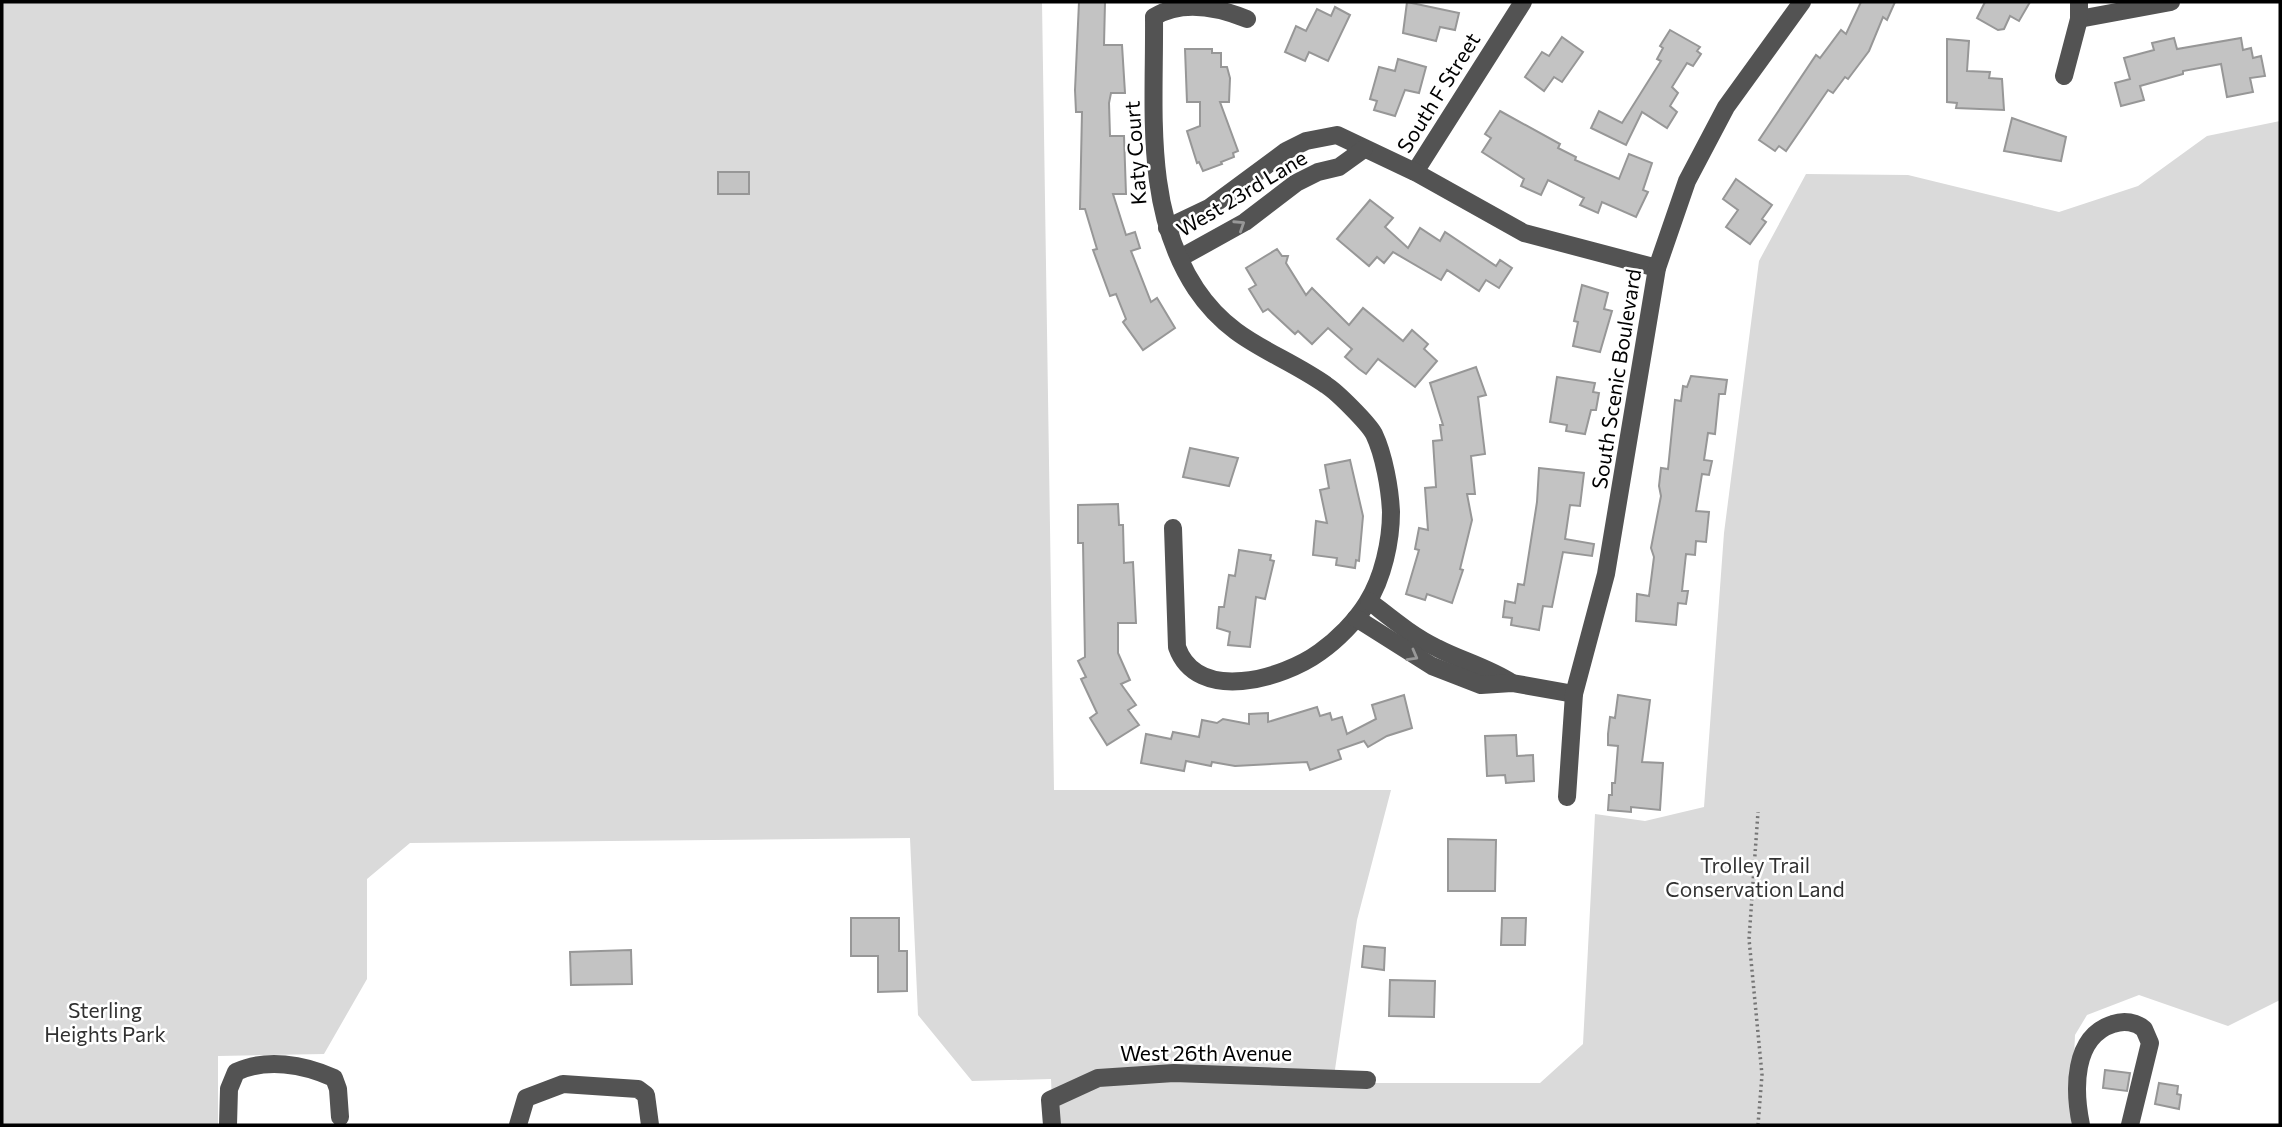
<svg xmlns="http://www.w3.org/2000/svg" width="2282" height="1127" viewBox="0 0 2282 1127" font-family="Commissioner,sans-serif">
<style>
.green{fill:#dadada}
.building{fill:#c3c3c3;stroke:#979797;stroke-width:2}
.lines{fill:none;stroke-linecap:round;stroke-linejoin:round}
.path{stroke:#757575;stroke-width:3.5;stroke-dasharray:2 3.5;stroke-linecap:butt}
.minor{stroke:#535353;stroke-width:18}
.oneway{stroke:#989898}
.labels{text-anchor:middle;stroke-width:5;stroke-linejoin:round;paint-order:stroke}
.street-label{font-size:21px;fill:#000;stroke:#fff}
.park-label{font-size:21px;fill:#313131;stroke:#fff}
</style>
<rect width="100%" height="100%" fill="#fff"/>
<polygon class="green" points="2,2 1042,2 1054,790 1391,790 1357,920 1333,1083 1540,1083 1583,1044 1595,814 1645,821 1704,807 1724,533 1759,261 1806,174 1908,175 2059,212 2138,186 2207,136 2280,121 2280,1000 2228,1026 2139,995 2087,1015 2075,1035 2071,1125 1053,1125 1051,1079 972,1081 918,1015 910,838 410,843 367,879 367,979 324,1054 218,1056 218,1125 2,1125"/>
<g class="building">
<polygon points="1079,2 1105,2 1104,45 1122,45 1125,93 1111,93 1109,103 1110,136 1124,136 1126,194 1113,194 1126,235 1135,232 1140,248 1131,251 1151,302 1157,298 1175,328 1143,350 1123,322 1126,319 1116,294 1110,296 1093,250 1097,249 1085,209 1080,209 1082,112 1076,112 1075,90"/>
<polygon points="1407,2 1459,13 1455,30 1440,27 1436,41 1403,33"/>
<polygon points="1861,2 1895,2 1887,20 1883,17 1869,51 1848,79 1845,77 1833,93 1828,90 1786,151 1779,146 1775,151 1759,140 1816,55 1820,58 1841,30 1846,34"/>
<polygon points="1985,2 2030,2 2019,21 2010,16 2004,29 1998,30 1977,18"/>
<polygon points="1335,7 1350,15 1328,61 1309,52 1305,61 1285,52 1296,26 1306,31 1317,9 1331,16"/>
<polygon points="1670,30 1700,47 1697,51 1701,54 1693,66 1687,63 1672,87 1678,93 1670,106 1677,112 1667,128 1642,112 1626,145 1591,128 1599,111 1622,123 1661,61 1657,59 1663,48 1660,46"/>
<polygon points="1562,37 1583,52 1562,82 1554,77 1544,91 1525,77 1542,52 1549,56"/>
<polygon points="2174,38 2177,49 2241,38 2243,50 2251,48 2253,58 2261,56 2265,76 2250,78 2253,92 2227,97 2221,64 2183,71 2183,74 2140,86 2144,100 2121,106 2115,83 2130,79 2124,58 2154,50 2152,43"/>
<polygon points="1947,39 1969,41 1967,71 1990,72 1989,78 2002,79 2004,110 1956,108 1957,103 1947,102"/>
<polygon points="1185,49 1212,49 1212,53 1221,53 1221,67 1227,67 1230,78 1229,102 1220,102 1238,151 1233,153 1234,157 1221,162 1222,164 1203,171 1199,162 1197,163 1187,131 1200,126 1200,102 1187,102"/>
<polygon points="1398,59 1426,67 1419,93 1405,90 1395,116 1374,110 1377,101 1370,99 1379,67 1395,71"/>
<polygon points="1500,111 1560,144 1558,148 1576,157 1575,160 1619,179 1629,154 1652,163 1643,190 1648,192 1636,217 1602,202 1598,213 1580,205 1584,198 1548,180 1541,195 1521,186 1524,179 1482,152 1491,138 1485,134"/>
<polygon points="2012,118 2066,137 2061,161 2004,151"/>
<rect x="718" y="172" width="31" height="22"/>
<polygon points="1736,179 1772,205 1762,219 1766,222 1750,244 1726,227 1738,210 1723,199"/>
<polygon points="1370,200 1393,218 1385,227 1408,248 1420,228 1440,241 1445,232 1496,266 1500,260 1512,268 1499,288 1486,280 1479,291 1447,270 1441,280 1393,252 1384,263 1377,257 1369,266 1337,239"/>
<polygon points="1277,249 1282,256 1288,256 1286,263 1306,295 1312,288 1349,325 1363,308 1403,341 1412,330 1428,344 1424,349 1437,361 1415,387 1378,359 1366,374 1359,369 1345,357 1352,349 1328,328 1312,344 1298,331 1295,334 1268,309 1263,312 1249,289 1256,285 1246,268"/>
<polygon points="1582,285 1608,293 1604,309 1612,311 1600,352 1573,346 1578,322 1574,321"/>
<polygon points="1476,367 1486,395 1478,397 1485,454 1471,456 1475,494 1467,494 1472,520 1460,569 1463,570 1452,603 1427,594 1425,600 1406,594 1419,550 1415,549 1419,528 1428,530 1425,488 1436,487 1433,441 1442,440 1440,425 1443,425 1430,383"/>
<polygon points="1691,376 1727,380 1725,394 1719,394 1715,434 1708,433 1704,460 1712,461 1709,475 1702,474 1696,511 1709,512 1706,542 1696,541 1695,555 1686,554 1682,591 1688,591 1686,604 1678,603 1676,625 1636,621 1637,594 1649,596 1654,557 1651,548 1661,496 1659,486 1661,468 1668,469 1675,400 1681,401 1683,386 1687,387"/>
<polygon points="1557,377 1595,383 1593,392 1599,393 1596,410 1591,410 1585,434 1566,431 1567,425 1550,422"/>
<polygon points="1190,448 1238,458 1229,486 1183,477"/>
<polygon points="1350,460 1363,516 1359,561 1356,560 1355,568 1336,565 1337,558 1313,555 1316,521 1327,523 1320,490 1329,488 1325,465"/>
<polygon points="1539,468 1584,473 1580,506 1570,505 1565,539 1594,544 1592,556 1563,552 1552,607 1543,606 1539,630 1511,625 1512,618 1503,617 1505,601 1515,603 1518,584 1524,585 1537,502"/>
<polygon points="1118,504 1119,525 1123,525 1124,563 1133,562 1135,603 1136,623 1118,623 1118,653 1130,680 1121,684 1136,705 1128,710 1139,725 1107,745 1090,718 1097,713 1081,679 1086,677 1078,661 1085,657 1083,543 1078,543 1078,505"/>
<polygon points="1239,550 1271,555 1270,560 1274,561 1265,599 1256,597 1250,647 1228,645 1230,632 1217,628 1219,607 1224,607 1229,575 1235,576"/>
<polygon points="1404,695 1412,728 1387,736 1368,747 1364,741 1338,750 1341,759 1310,770 1307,762 1235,766 1212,762 1211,766 1186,761 1184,771 1141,763 1146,734 1171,739 1173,732 1199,737 1202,720 1217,723 1223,719 1249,724 1249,714 1268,713 1268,722 1317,707 1320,716 1330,713 1332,720 1342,717 1347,734 1376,719 1372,705"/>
<polygon points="1618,695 1650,700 1642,762 1663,763 1660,810 1631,807 1631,812 1608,810 1609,795 1612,795 1612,783 1615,783 1618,746 1608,745 1608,734 1610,717 1615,718"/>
<polygon points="1516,735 1517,756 1533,755 1534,781 1506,783 1505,775 1487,776 1485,736"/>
<polygon points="1448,839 1496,840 1495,891 1448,891"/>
<polygon points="851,918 899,918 899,951 907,951 907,991 878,992 878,956 851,956"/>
<polygon points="1502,918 1526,918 1525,945 1501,945"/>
<polygon points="1364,946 1385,948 1384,970 1362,967"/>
<polygon points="631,950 632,984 571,985 570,952"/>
<polygon points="1390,980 1435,981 1434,1017 1389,1016"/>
<polygon points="2105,1070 2130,1073 2127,1091 2103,1088"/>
<polygon points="2159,1083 2178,1086 2177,1094 2181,1095 2179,1109 2155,1104"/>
</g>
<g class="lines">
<polyline class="path" points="1758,1125 1762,1075 1749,939 1758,812"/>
<g class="minor">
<polyline points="2079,19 2171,2"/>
<polyline points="2064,76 2079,19 2079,2"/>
<polyline points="1415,172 1523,2"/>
<polyline points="1167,228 1209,208 1286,151 1306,141 1337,135 1415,172 1524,233 1657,268"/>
<polyline points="1180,258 1245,222 1296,183 1318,172 1339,167 1364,149"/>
<path d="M 1173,528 L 1177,647 C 1197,704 1283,679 1320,652 C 1337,640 1356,621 1367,603 C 1383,578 1391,541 1391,512 C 1390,489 1384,455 1374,434 C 1368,423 1337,392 1326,385 C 1277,351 1232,343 1196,289 C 1143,209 1155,108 1154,17 C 1182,0 1217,7 1247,19"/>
<path d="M 1369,601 C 1391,618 1412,636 1437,648 C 1462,661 1487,667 1512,683"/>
<polyline points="1356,618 1432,666 1481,685 1512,683 1574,694"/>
<polyline points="1567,797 1574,694 1606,574 1657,268 1687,181 1726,107 1802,2"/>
<path d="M 228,1125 L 229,1089 L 236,1072 C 266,1058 303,1064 334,1078 L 338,1089 L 340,1117"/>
<polyline points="518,1125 526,1098 563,1084 638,1089 646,1095 650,1125"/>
<polyline points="1052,1125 1050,1100 1098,1078 1174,1073 1367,1080"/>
<path d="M 2081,1125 C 2074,1091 2072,1037 2113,1024 C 2124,1020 2136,1022 2144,1029 L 2150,1043 L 2130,1125"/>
</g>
</g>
<defs><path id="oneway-chevron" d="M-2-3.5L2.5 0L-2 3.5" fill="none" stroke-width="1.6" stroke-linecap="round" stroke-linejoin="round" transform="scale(1.75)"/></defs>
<g class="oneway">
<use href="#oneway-chevron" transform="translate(1240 225) rotate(-33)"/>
<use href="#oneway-chevron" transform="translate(1413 656) rotate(29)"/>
</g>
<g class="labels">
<g class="street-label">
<text transform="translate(1439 93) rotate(-58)" y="7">South F Street</text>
<text transform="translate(1136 153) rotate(-94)" y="7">Katy Court</text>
<text transform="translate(1242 194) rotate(-31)" y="7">West 23rd Lane</text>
<text transform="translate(1617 379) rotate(-81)" y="7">South Scenic Boulevard</text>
<text x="1206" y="1061">West 26th Avenue</text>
</g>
<g class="park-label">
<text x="1755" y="873">Trolley Trail<tspan x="1755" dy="24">Conservation Land</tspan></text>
<text x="105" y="1018">Sterling<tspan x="105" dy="24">Heights Park</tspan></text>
</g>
</g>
<rect width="2282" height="1127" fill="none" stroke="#000000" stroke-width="7"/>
</svg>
